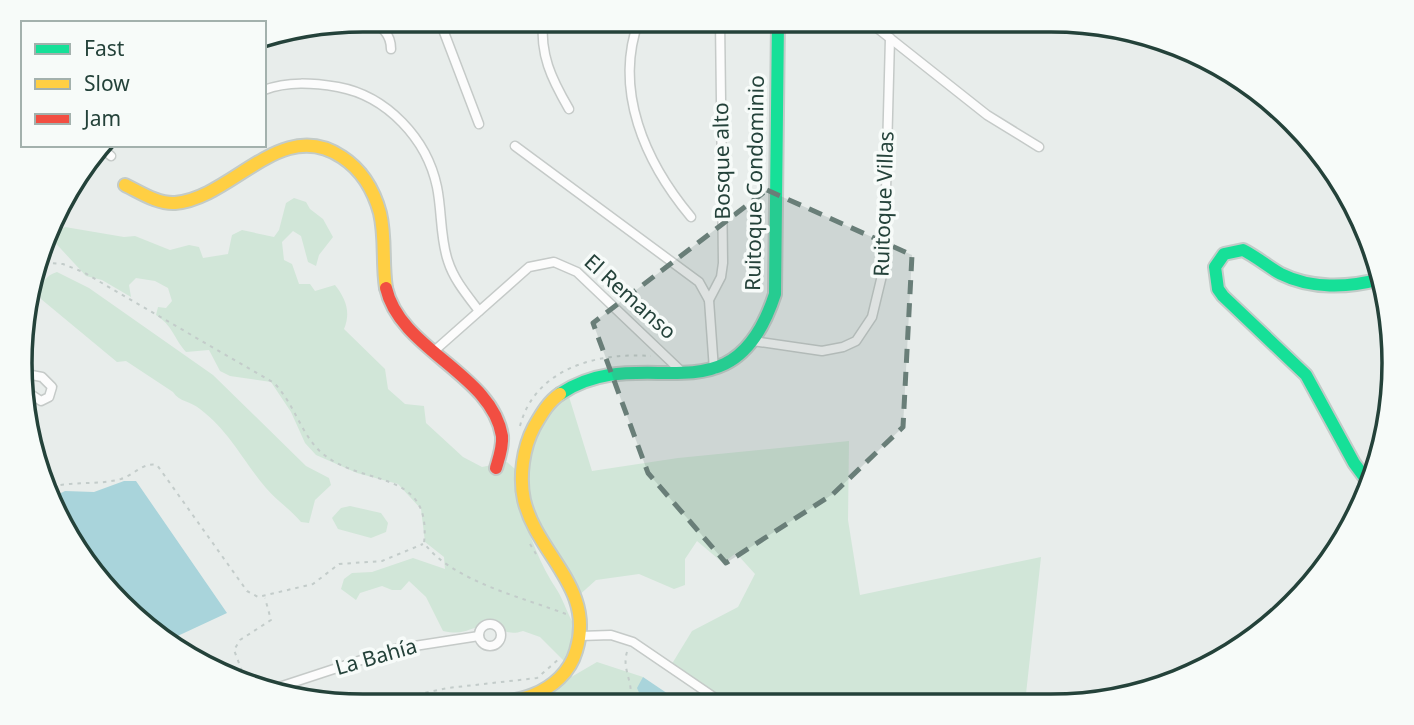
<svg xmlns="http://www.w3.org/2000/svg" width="1414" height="725" viewBox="0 0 1414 725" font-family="'Noto Sans',sans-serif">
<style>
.green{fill:#d1e6d8}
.water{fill:#a9d4db}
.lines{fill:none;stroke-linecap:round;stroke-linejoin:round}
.street-casing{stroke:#c5cac8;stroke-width:11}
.fast-casing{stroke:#c3cbc8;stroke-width:16}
.slow-casing{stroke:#c3cbc8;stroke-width:16}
.jam-casing{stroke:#c3cbc8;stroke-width:16}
.path{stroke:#c3ccca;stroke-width:2;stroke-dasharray:3.5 5;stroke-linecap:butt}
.street{stroke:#fcfcfc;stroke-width:8}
.fast{stroke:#16e098;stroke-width:12}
.slow{stroke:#ffcf43;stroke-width:12}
.jam{stroke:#f24e42;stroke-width:12}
.marked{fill:#697e78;fill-opacity:0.2;stroke:#697e78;stroke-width:5;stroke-dasharray:14 9;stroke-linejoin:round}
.labels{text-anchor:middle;stroke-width:7;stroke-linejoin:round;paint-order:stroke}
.street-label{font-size:21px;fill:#24423a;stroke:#f7fbf9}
.rim{fill:none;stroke:#24423a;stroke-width:3.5}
</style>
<rect width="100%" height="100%" fill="#e8edeb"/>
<g class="green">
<path d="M 294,198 L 306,202 L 310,209 L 323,219 L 333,237 L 319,255 L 316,266 L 308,262 L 301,236 L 293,231 L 282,242 L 284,260 L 292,264 L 299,284 L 310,284 L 315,291 L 335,285 C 346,299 351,312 344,329 L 385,369 L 388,389 L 405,404 L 424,406 L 426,423 L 463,457 L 482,467 L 507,462 L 515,469 C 521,512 533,554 557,590 C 564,601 568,616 576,628 L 571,656 L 564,661 L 540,637 L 523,631 C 505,637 503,626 486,626 C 467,627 467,636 443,631 L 426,597 L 409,581 L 401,590 L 392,590 L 382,586 L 360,593 L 356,600 L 341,589 L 344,579 L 352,573 L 372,572 L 413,558 L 445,569 L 444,557 L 425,542 L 421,509 L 398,484 L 357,473 L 316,455 L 305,443 L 291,412 L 271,382 L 230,376 L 220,371 L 209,350 L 186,352 C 173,337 173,326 156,315 L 158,307 L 166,308 L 172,301 L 168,288 L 155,281 L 136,278 L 129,285 L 131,297 L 102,280 L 86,276 L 49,236 L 65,227 L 124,237 L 135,236 L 170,250 L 189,245 L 199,247 L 203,258 L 228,254 L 232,235 L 242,230 L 274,237 L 279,230 L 286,203 Z"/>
<path d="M 57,272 L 89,288 L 213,375 L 306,466 L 329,478 L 331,485 L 315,500 L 309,523 L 301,522 C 290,509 276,500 266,488 C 243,461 230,432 200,409 C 191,401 179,402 173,392 L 126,361 L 117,362 L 41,299 C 39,286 44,276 57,272 Z"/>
<path d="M 566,387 L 592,471 L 678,458 L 849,441 L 848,520 L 860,595 L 1041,557 L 1025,703 L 719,704 L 670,667 L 692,631 L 738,607 L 755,574 L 736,553 L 723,563 L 697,541 L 685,559 L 685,585 L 674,589 L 639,574 L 596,580 L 576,598 C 548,549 508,494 531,434 C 537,418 555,401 566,387 Z"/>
<polygon points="350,506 381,513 388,523 386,532 371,538 338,529 332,518 341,508"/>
<polygon points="597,662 643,677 638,688 641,697 635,704 525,704"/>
</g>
<g class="water">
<polygon points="124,481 136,481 227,613 169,640 120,605 49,499 65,491 94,492"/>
<polygon points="643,677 683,704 635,704 641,697 637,688"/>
</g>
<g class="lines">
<g class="street-casing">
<g id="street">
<path d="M 369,19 C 382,27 391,34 391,49"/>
<polyline points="439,19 479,124"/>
<path d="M 543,19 C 540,55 551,78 569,109"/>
<path d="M 639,20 C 613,90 645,162 691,217"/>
<polyline points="867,20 987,115 1039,147"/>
<path d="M 264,90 C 288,81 313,83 338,87 C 387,96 427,139 437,187 C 442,211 440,238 448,261 C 454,280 467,295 479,311"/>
<polyline points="515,146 699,282 709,300 714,370"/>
<polyline points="100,147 111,156"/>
<polyline points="709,300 721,277 723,263 720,20"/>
<polyline points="753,341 822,351 843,347 856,341 872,317 884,267 890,38"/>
<polyline points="433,352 529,267 554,262 577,272 682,372"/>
<polyline points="20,387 41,401 49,397 52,387 42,377 21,373"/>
<circle cx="490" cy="635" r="11"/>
<polyline points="580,636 611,635 633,642 724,704"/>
<polyline points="276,688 395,649 479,636"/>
</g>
</g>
<g class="fast-casing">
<g id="fast">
<path d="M 560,394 C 643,338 732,427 775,294 L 778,20"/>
<path d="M 1368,482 L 1354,463 L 1306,375 L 1223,296 L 1218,289 L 1215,267 L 1224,254 L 1243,250 C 1257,257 1268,267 1281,274 C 1311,289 1348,288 1380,279"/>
</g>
</g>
<g class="slow-casing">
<g id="slow">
<path d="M 125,185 C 140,192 157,204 175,203 C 233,198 281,116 342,157 C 362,170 374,191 380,213 C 386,238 382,263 386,288"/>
<path d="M 459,705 C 483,702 510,704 533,695 C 553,687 570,672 576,651 C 596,588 537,555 524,500 C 519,477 523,448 534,427 C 541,415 548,402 560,394"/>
</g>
</g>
<g class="jam-casing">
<path id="jam" d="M 386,288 C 400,350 492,374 502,436 C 503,447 499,458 496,468"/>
</g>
<g class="path">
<path d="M 36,262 L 63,264 L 83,272 L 274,383 C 292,401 299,427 315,446 C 352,490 433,463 424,543 C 452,581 524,598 566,614"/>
<path d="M 520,426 C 535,368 598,352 651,356"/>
<path d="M 44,489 C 69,480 96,486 121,479 C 134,475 143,462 157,465 L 247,591 L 258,597 L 313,584 L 339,564 L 382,561 L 423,544"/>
<polyline points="530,544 536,554"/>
<path d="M 627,652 C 621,670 636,685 629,704"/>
<polyline points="245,679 234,650 240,640 271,620 265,598"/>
<polyline points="367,705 448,688 537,678 559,659"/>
</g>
<use href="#street" class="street"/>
<use href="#fast" class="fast"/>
<use href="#slow" class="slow"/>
<use href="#jam" class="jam"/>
</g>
<path class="marked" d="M 767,190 L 912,255 L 903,427 L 833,494 L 726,563 L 648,473 L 593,323 Z"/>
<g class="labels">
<g class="street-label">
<text transform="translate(722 161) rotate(-91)" y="7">Bosque alto</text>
<text transform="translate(755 183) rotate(-89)" y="7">Ruitoque Condominio</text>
<text transform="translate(884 204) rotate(-88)" y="7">Ruitoque Villas</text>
<text transform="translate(630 297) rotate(42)" y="7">El Remanso</text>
<text transform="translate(376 657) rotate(-16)" y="7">La Bahía</text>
</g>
</g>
<path d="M0 0H1414V725H0ZM363 32H1051A331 331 0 0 1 1382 363V363A331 331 0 0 1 1051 694H363A331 331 0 0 1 32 363V363A331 331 0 0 1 363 32Z" fill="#f7fbf9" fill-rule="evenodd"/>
<path class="rim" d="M363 32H1051A331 331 0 0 1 1382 363V363A331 331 0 0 1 1051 694H363A331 331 0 0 1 32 363V363A331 331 0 0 1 363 32Z"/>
<rect x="21" y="21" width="245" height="126" fill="#f7fbf9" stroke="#a3b1ad" stroke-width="2"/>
<rect x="35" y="44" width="35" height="10" fill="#16e098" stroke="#a3b1ad" stroke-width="2"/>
<text x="84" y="56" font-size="21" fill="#24423a">Fast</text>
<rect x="35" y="79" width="35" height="10" fill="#ffcf43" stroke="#a3b1ad" stroke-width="2"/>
<text x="84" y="91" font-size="21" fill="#24423a">Slow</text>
<rect x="35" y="114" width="35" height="10" fill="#f24e42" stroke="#a3b1ad" stroke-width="2"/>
<text x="84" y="126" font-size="21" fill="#24423a">Jam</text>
</svg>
